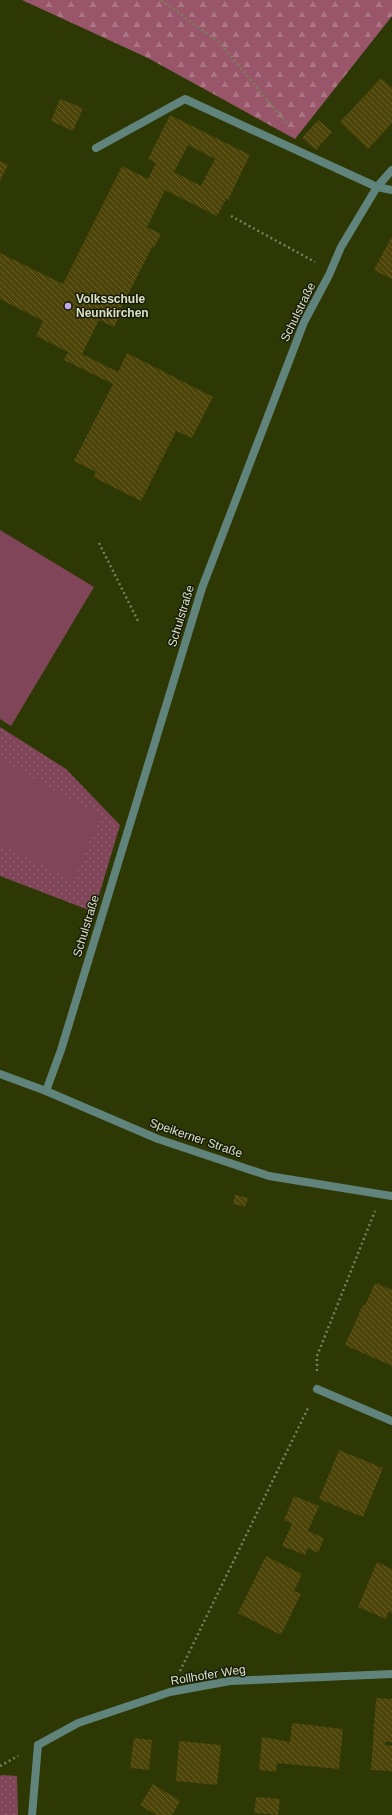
<svg xmlns="http://www.w3.org/2000/svg" width="392" height="1815" viewBox="0 0 392 1815" font-family="Arial,sans-serif">
<style>
.grass{fill:url(#grass-dots)}
.forest{fill:url(#forest-firs)}
.garden{fill:#804558}
.building{fill:url(#building-back-hatch);fill-rule:evenodd}
.lines{fill:none;stroke-linecap:round;stroke-linejoin:round}
.path{stroke:#798159;stroke-width:2.5;stroke-dasharray:2 3;stroke-linecap:butt}
.service{stroke:#60847c;stroke-width:8}
.minor{stroke:#60847c;stroke-width:8}
.tertiary{stroke:#60847c;stroke-width:8}
.poi-dot{fill:#c2a7f2;stroke:#191d09;stroke-width:1.5}
.labels{text-anchor:middle;stroke-width:3;stroke-linejoin:round;paint-order:stroke}
.poi-label{font-size:12px;font-weight:bold;fill:#dae1c7;stroke:#191d09;text-anchor:start}
.street-label{font-size:12px;fill:#dae1c7;stroke:#191d09}
</style>
<defs>
<pattern id="grass-dots" width="8" height="8" patternUnits="userSpaceOnUse"><rect width="8" height="8" fill="#804558"/><path d="M2 2h.1M6 6h.1" fill="none" stroke="#91606e" stroke-width="1.8" stroke-linecap="round"/></pattern>
<pattern id="forest-firs" width="22" height="20" patternUnits="userSpaceOnUse"><rect width="22" height="20" fill="#99556a"/><path d="M5 1l3.5 6h-7zM16 11l3.5 6h-7z" fill="#ab7584"/></pattern>
<pattern id="building-back-hatch" width="6" height="6" patternUnits="userSpaceOnUse"><rect width="6" height="6" fill="#4c4408"/><path d="M-1 5l2 2M0 0l6 6M5-1l2 2" fill="none" stroke="#655f2a"/></pattern>
</defs>
<rect width="100%" height="100%" fill="#2e3805"/>
<g class="grass">
<polygon points="0,727 66,769 120,825 94,912 0,876"/>
<polygon points="2,1775 17,1776 18,1815 0,1815 0,1776"/>
</g>
<polygon class="forest" points="22,0 392,0 392,16 295,139 148,58"/>
<g class="garden">
<polygon points="0,530 94,587 11,726 0,719"/>
<polygon points="0,760 101,816 73,880 0,845"/>
</g>
<g class="building">
<polygon points="381,78 392,88 392,123 368,149 340,122"/>
<polygon points="60,99 83,108 73,131 51,121"/>
<path d="M 170,115 L 250,155 L 228,200 L 226,199 L 217,216 L 165,190 L 147,227 L 161,234 L 154,248 L 152,247 L 119,312 L 121,313 L 114,327 L 99,320 L 82,354 L 118,372 L 127,353 L 213,397 L 192,438 L 176,431 L 141,501 L 93,477 L 96,472 L 74,461 L 113,384 L 64,360 L 68,352 L 36,336 L 43,321 L 0,299 L 0,253 L 63,284 L 122,166 L 148,179 L 156,163 L 148,159 ZM 188,145 L 215,159 L 201,186 L 174,172 Z"/>
<polygon points="318,120 332,132 316,150 302,138"/>
<polygon points="0,161 8,165 0,181"/>
<polygon points="392,236 392,279 374,270"/>
<polygon points="235,1195 248,1198 245,1207 233,1204"/>
<polygon points="375,1283 392,1290 392,1366 345,1345 363,1305 365,1306"/>
<polygon points="339,1450 383,1468 363,1517 319,1499"/>
<polygon points="294,1496 319,1506 308,1531 324,1538 318,1553 308,1548 305,1555 282,1546 292,1524 284,1520"/>
<polygon points="266,1556 302,1574 294,1591 301,1594 281,1635 238,1613"/>
<polygon points="377,1562 392,1569 392,1613 388,1612 386,1619 358,1607"/>
<polygon points="376,1698 392,1699 392,1742 385,1742 385,1745 392,1746 392,1771 371,1770"/>
<polygon points="292,1723 343,1729 339,1769 277,1763 276,1772 259,1770 262,1737 290,1742"/>
<polygon points="134,1738 152,1740 149,1770 130,1768"/>
<polygon points="179,1741 221,1745 217,1785 176,1781"/>
<polygon points="153,1784 180,1801 172,1815 156,1815 140,1805"/>
<polygon points="256,1797 280,1799 278,1815 254,1813"/>
</g>
<g class="lines">
<g class="path">
<polyline points="161,0 221,44 288,125"/>
<polyline points="231,216 315,262"/>
<polyline points="99,543 138,621"/>
<polyline points="317,1371 317,1356 375,1211"/>
<polyline points="180,1671 309,1406"/>
<polyline points="0,1766 18,1756"/>
</g>
<g class="service">
<polyline points="96,148 185,99 377,187"/>
<polyline points="32,1815 38,1745"/>
</g>
<g class="minor">
<polyline points="377,187 392,190"/>
<polyline points="46,1091 61,1050 202,588 304,322 329,275 341,247 377,187 392,170"/>
<polyline points="317,1389 392,1421"/>
<polyline points="38,1745 78,1723 170,1692 230,1681 392,1674"/>
</g>
<polyline class="tertiary" points="0,1074 46,1091 158,1139 269,1176 392,1196"/>
</g>
<circle class="poi-dot" cx="68" cy="306" r="4"/>
<g class="labels">
<g class="poi-label">
<text x="76" y="303">Volksschule<tspan x="76" dy="14">Neunkirchen</tspan></text>
</g>
<g class="street-label">
<text transform="translate(298 312) rotate(-64)" y="4">Schulstraße</text>
<text transform="translate(181 616) rotate(-73)" y="4">Schulstraße</text>
<text transform="translate(86 926) rotate(-73)" y="4">Schulstraße</text>
<text transform="translate(196 1138) rotate(19)" y="4">Speikerner Straße</text>
<text transform="translate(208 1675) rotate(-9)" y="4">Rollhofer Weg</text>
</g>
</g>
</svg>
